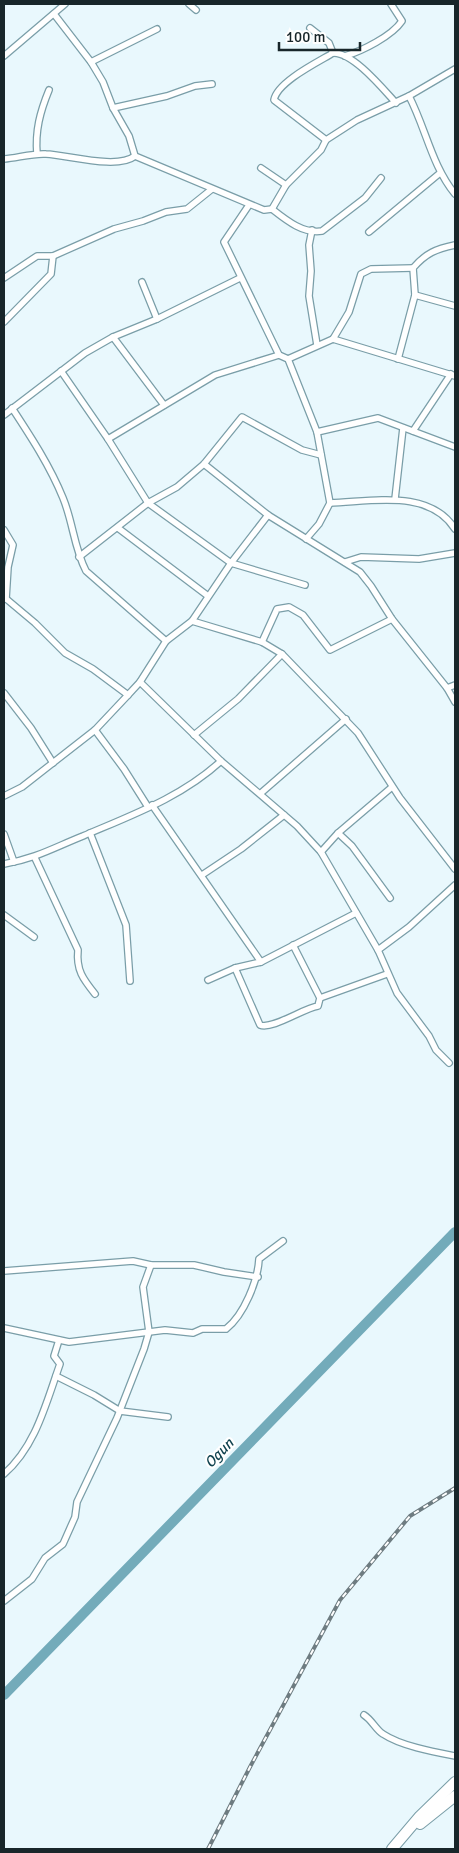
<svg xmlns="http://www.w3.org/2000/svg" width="459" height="1853" viewBox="0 0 459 1853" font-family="Signika,sans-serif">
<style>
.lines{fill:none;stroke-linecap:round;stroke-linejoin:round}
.river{stroke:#73abba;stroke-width:10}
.street-casing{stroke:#7a9ea8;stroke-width:8}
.highway-casing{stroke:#7a9ea8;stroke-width:12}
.street{stroke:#fff;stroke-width:5.5}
.highway{stroke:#fff;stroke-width:10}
.rail-casing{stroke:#6e7c81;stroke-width:4}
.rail{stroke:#fff;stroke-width:2;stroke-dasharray:5.5;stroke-linecap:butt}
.labels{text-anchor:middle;stroke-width:4.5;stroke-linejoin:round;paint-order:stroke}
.water-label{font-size:15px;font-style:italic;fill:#10434f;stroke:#fff}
</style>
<rect width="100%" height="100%" fill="#e9f8fd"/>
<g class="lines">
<polyline class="river" points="4,1695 455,1232"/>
<g class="street-casing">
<g id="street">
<polyline points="189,4 196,10"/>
<polyline points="54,14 91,62 103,82 113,108 129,136 135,156 264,210 272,209 286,185 321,150 326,140 357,120 409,96 455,69"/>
<path d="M 310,28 L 329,43 L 333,53 C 353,52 383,89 396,103"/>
<polyline points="4,56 65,4"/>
<path d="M 345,56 C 362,51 392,36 402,21 L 391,4"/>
<polyline points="91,62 157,29"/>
<path d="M 409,96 C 426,129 432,166 455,194"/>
<polyline points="113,108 167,96 195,86 212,84"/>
<path d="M 326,140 L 274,100 C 277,82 318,62 333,53"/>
<path d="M 37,154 C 35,131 40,112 49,90"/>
<path d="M 4,159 C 17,158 33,153 46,154 C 68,155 117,170 135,156"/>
<polyline points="261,168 286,185"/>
<polyline points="249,205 224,242 279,355 288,359 317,432 330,503 319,524 306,539"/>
<path d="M 272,209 C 286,220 303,234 322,231 L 365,198 L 381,178"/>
<polyline points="312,230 309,245 311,271 309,296 317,345"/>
<polyline points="369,232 440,173"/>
<polyline points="4,278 37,256 53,256 114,229 143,221 166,212 187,209 212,189"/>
<polyline points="142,282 157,319"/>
<polyline points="415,295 455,306"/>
<polyline points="4,322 51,274 53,256"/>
<polyline points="113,337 164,405"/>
<polyline points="333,339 349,312 361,274 371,269 413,268"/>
<polyline points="288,359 333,339 455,376"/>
<path d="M 398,359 L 415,295 L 413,268 C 426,253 436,249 455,245"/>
<polyline points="61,371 108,439 148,503 231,563 305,585"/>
<path d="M 12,408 C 31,437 50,466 63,498 C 73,522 74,548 86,571 L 166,641"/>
<polyline points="4,415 85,353 113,337 157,319 240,278"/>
<polyline points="413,431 451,374"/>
<polyline points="317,432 378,418 455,447"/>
<polyline points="108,439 215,375 279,355"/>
<polyline points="204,464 268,515 360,572 371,586 392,619 447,688 455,685"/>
<polyline points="395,499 403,428"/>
<path d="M 330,503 C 370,502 429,488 455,529"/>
<polyline points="118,528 208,596"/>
<polyline points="4,530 13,545 8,567 6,599"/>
<polyline points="79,557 148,503 177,487 204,464 242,417 302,450 321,455"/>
<polyline points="345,562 361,557 419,559 455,553"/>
<polyline points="4,597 35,623 65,653 93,669 128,695"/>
<polyline points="192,621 262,642 282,654 358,733 400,798 455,869"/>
<polyline points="262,642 277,609 289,607 303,615 330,650 392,619"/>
<polyline points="140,682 221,761 297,826 321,852 378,950 397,993 429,1036 436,1050 449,1063"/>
<polyline points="447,688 455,702"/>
<polyline points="4,693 31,728 53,763"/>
<polyline points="95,730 124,769 148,807"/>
<polyline points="194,735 238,699 282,654"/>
<polyline points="261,793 346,719"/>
<polyline points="4,796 22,787 95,730 128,695 140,682 166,641 192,621 231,563 268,515"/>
<polyline points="152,805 261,962"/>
<polyline points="90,833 126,925 130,981"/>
<polyline points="338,833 352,846 390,898"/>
<polyline points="4,834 14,862"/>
<polyline points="321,852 338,833 392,787"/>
<path d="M 35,858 L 78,950 C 76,970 83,979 95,994"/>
<path d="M 4,864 C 37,858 53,848 83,836 C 132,815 182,797 221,761"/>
<polyline points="202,875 241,849 284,815"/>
<polyline points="4,915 34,937"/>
<polyline points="378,950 409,927 455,885"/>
<path d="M 235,968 L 260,1025 C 272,1030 304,1008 318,1006 L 320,998 L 293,945"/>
<polyline points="208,980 235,968 261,962 356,913"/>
<polyline points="320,998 387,974"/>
<polyline points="4,1271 133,1261 151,1265 194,1265 224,1272 258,1277"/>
<path d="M 4,1328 L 69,1342 L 165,1330 L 193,1333 L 202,1329 L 226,1329 C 244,1315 258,1280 259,1259 L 283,1241"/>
<polyline points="56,1376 94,1395 120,1411 168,1417"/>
<path d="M 4,1474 C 36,1446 46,1403 60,1364 L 54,1356 L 59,1340"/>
<polyline points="4,1601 32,1579 45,1558 63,1544 75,1517 77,1502 117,1418 144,1349 149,1332 143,1287 151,1265"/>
<path d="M 364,1715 C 372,1720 376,1730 383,1734 C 401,1746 434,1752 455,1756"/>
</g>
</g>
<g class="highway-casing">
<g id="highway">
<polyline points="420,1824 455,1796"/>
<polyline points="392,1849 420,1816 455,1782"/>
</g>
</g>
<use href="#street" class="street"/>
<use href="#highway" class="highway"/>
<g class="rail-casing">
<polyline id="rail" points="208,1849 250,1767 340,1600 410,1516 455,1488"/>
</g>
<use href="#rail" class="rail"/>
</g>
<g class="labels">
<g class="water-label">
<text transform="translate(219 1453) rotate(-46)" y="5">Ogun</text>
</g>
</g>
<rect width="459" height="1853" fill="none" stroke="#18262a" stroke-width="10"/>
<path d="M279 42v8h81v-8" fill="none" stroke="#18262a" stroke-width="2.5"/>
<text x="286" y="42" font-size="15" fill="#18262a" stroke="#ffffff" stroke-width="4" paint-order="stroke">100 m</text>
</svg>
